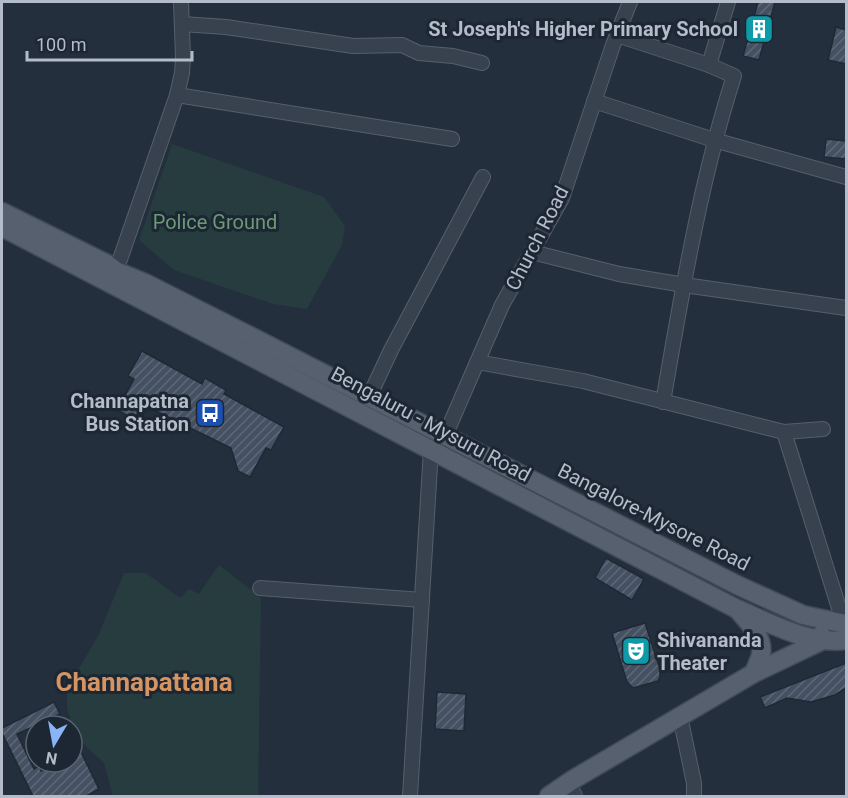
<svg xmlns="http://www.w3.org/2000/svg" width="848" height="798" viewBox="0 0 848 798" font-family="Roboto,sans-serif">
<style>
.park{fill:#263c3f}
.building{fill:url(#building-hatch);stroke:#1f2835;stroke-width:1.5}
.lines{fill:none;stroke-linecap:round;stroke-linejoin:round}
.minor-casing{stroke:#565f6c;stroke-width:16}
.major-casing{stroke:#414a57;stroke-width:21}
.minor{stroke:#38414e;stroke-width:14}
.major{stroke:#56606e;stroke-width:18}
.labels{text-anchor:middle;stroke-width:6;stroke-linejoin:round;paint-order:stroke}
.poi-label{font-size:20px;font-weight:bold;fill:#b4bcc9;stroke:#1d2633;text-anchor:end}
.park-label{font-size:20px;fill:#6b9a76;stroke:#1d2633}
.street-label{font-size:20px;fill:#b4bcc9;stroke:#1d2633}
.district-label{font-size:26px;font-weight:bold;fill:#d59563;stroke:#1d2633}
</style>
<defs>
<pattern id="building-hatch" width="6" height="6" patternUnits="userSpaceOnUse" patternTransform="scale(1.5)"><rect width="6" height="6" fill="#455162"/><path d="M-1 1l2-2M0 6l6-6M5 7l2-2" fill="none" stroke="#5d6877"/></pattern>
</defs>
<rect width="100%" height="100%" fill="#242f3e"/>
<g class="park">
<polygon points="172,144 324,197 345,226 342,245 307,309 273,304 174,270 139,240"/>
<polygon points="219,565 261,598 258,796 113,796 104,763 76,737 67,709 67,676 80,667 99,634 124,573 146,573 180,598 189,589 199,594"/>
</g>
<g class="building">
<polygon points="758,2 775,2 759,60 743,56"/>
<polygon points="836,27 846,30 846,64 828,60"/>
<polygon points="826,139 846,141 846,159 824,157"/>
<polygon points="142,351 202,384 205,378 226,390 224,394 284,427 271,450 266,448 250,477 238,471 231,448 152,409 130,417 117,410 134,379 128,376"/>
<polygon points="606,558 644,579 632,600 595,578"/>
<polygon points="645,623 660,669 660,677 658,681 633,688 627,682 612,633"/>
<polygon points="846,663 846,688 835,695 811,702 787,698 765,708 760,697"/>
<polygon points="437,692 466,694 464,731 435,729"/>
<polygon points="54,702 60,714 17,734 34,769 39,766 41,771 60,762 72,762 72,756 81,752 99,789 86,796 33,796 2,733 2,728"/>
</g>
<g class="lines">
<g class="minor-casing">
<g id="minor">
<polyline points="182,24 226,27 353,46 402,45 419,53 453,56 482,63"/>
<path d="M 617,35 L 709,65 L 734,76 C 700,182 682,292 663,402"/>
<polyline points="709,65 728,2"/>
<polyline points="177,95 452,139"/>
<polyline points="594,101 714,140 846,177"/>
<polyline points="532,252 619,274 684,285 846,308"/>
<polyline points="116,271 177,95 182,73 183,58 181,2"/>
<polyline points="477,362 583,381 784,432 823,429"/>
<polyline points="369,397 391,350 483,177"/>
<polyline points="784,432 844,624"/>
<polyline points="445,436 502,305 562,198 613,45 630,2"/>
<polyline points="260,588 422,600"/>
<polyline points="680,716 694,783 694,796"/>
<polyline points="569,783 575,796"/>
<polyline points="410,796 431,449"/>
</g>
</g>
<g class="major-casing">
<g id="major">
<polyline points="2,212 107,264 116,271 147,284 248,335 737,585 803,615 846,624"/>
<path d="M 2,227 L 735,608 C 770,623 808,645 846,640"/>
<path d="M 739,611 C 749,623 764,637 761,654 C 760,660 756,667 754,673"/>
<polyline points="549,796 574,779 754,673 821,641 821,635"/>
</g>
</g>
<use href="#minor" class="minor"/>
<use href="#major" class="major"/>
</g>
<defs>
<g id="building-square" transform="scale(1.5)"><rect x="-9" y="-9" width="18" height="18" rx="4" fill="#0f9aa8" stroke="#1d2633"/><path d="M-4-6H4V6H1V3H-1V6H-4ZM-2.5-4.3h1.7v1.8h-1.7ZM.8-4.3h1.7v1.8H.8ZM-2.5-1h1.7V.8h-1.7ZM.8-1h1.7V.8H.8Z" fill="#fff"/></g>
<g id="bus-square" transform="scale(1.5)"><rect x="-9" y="-9" width="18" height="18" rx="4" fill="#1a4fb4" stroke="#1d2633"/><path d="M-5-6H5V4H4V6H2V4H-2V6H-4V4H-5ZM-3.5-4V0h7V-4ZM-3.5 1.2v1.5H-2V1.2ZM2 1.2v1.5H3.5V1.2Z" fill="#fff"/></g>
<g id="theatre-square" transform="scale(1.5)"><rect x="-9" y="-9" width="18" height="18" rx="4" fill="#0f9aa8" stroke="#1d2633"/><path d="M-5-5.5Q0-4 5-5.5V0Q5 5 0 6Q-5 5-5 0ZM-3.3-2.5H-1v1.5H-3.3ZM1-2.5H3.3v1.5H1ZM-2.8 1Q0 5.5 2.8 1Z" fill="#fff"/></g>
</defs>
<g fill-rule="evenodd">
<use href="#building-square" x="759" y="29"/>
<use href="#bus-square" x="210" y="413"/>
<use href="#theatre-square" x="636" y="651"/>
</g>
<g class="labels">
<g class="poi-label">
<text x="738" y="36">St Joseph's Higher Primary School</text>
<text x="189" y="408">Channapatna<tspan x="189" dy="23">Bus Station</tspan></text>
<text x="657" y="647" text-anchor="start">Shivananda<tspan x="657" dy="23">Theater</tspan></text>
</g>
<g class="park-label">
<text x="215" y="229">Police Ground</text>
</g>
<g class="street-label">
<text transform="translate(537 238) rotate(-63)" y="7">Church Road</text>
<text transform="translate(431 424) rotate(28)" y="7">Bengaluru - Mysuru Road</text>
<text transform="translate(654 517) rotate(27)" y="7">Bangalore-Mysore Road</text>
</g>
<g class="district-label">
<text x="144" y="691">Channapattana</text>
</g>
</g>
<rect width="848" height="798" fill="none" stroke="#b4bcc9" stroke-width="6"/>
<g transform="translate(54 744) rotate(190)"><circle r="28" fill="#1d2633" stroke="#59626f" stroke-width="1.5"/>
<path d="M0-4.5L10 22L0 15L-10 22Z" fill="#8ab4f8"/>
<text y="-9" font-size="16" font-weight="bold" text-anchor="middle" fill="#b4bcc9">N</text>
</g>
<path d="M27 51v9h165v-9" fill="none" stroke="#b4bcc9" stroke-width="3"/>
<text x="36" y="51" font-size="18" fill="#b4bcc9" stroke="#1d2633" stroke-width="4.5" paint-order="stroke">100 m</text>
</svg>
